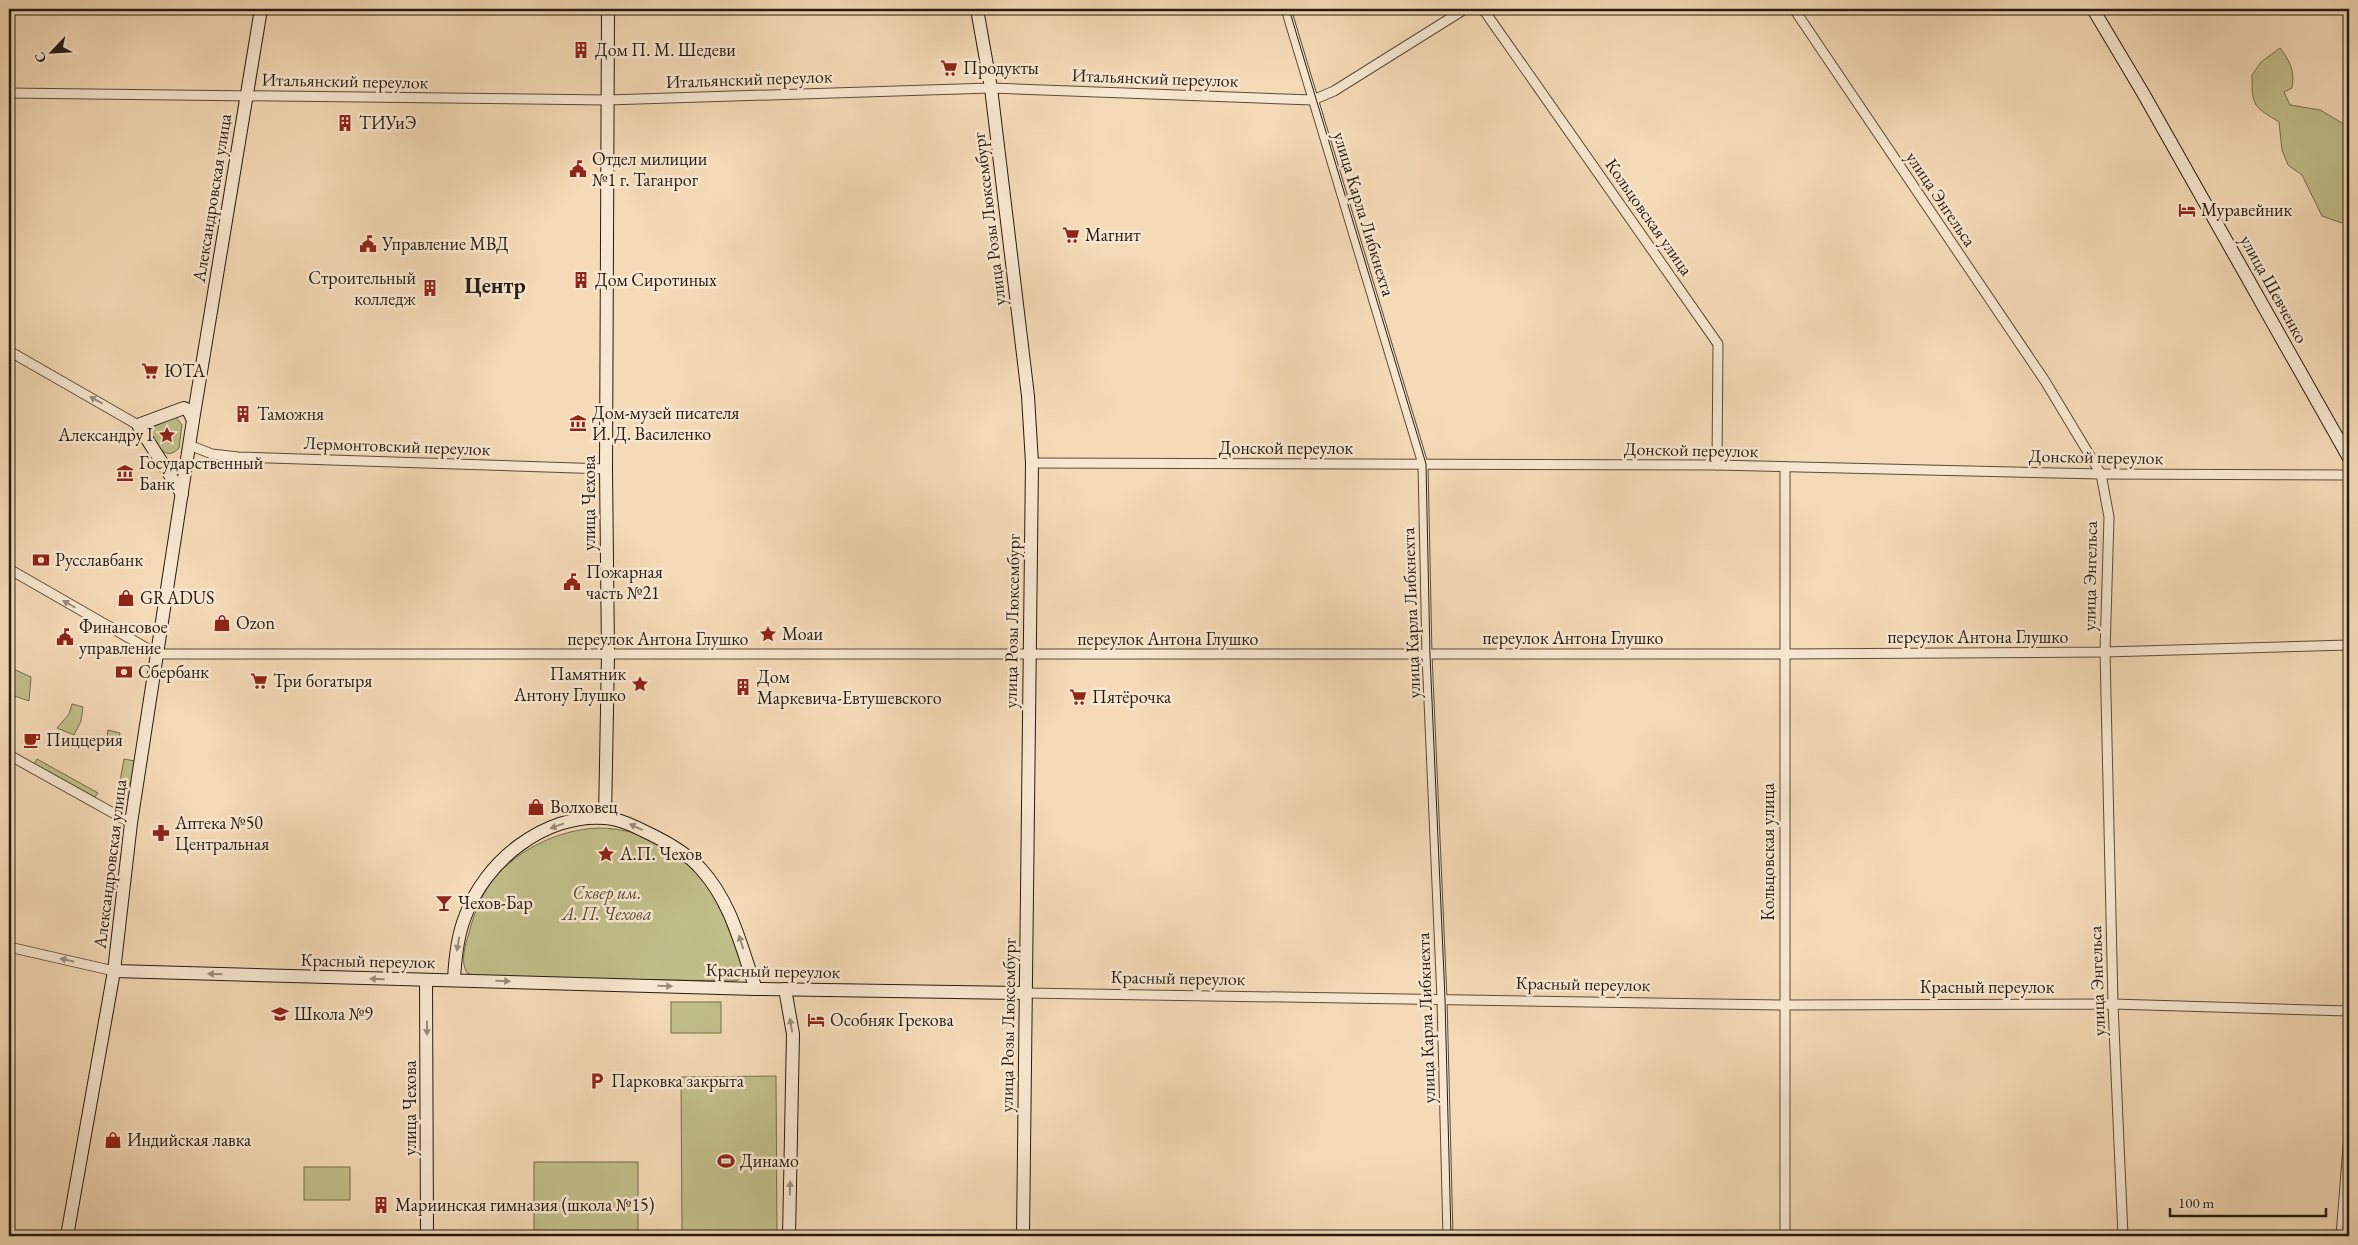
<svg xmlns="http://www.w3.org/2000/svg" width="2358" height="1245" viewBox="0 0 2358 1245" font-family="'EB Garamond',serif">
<style>
.green{fill:#c1be8a;stroke:#736c4e}
.lines{fill:none;stroke-linecap:round;stroke-linejoin:round}
.street-casing{stroke:#594b3b;stroke-width:11}
.secondary-casing{stroke:#251b12;stroke-width:14}
.street{stroke:#f8e7d0;stroke-width:9}
.secondary{stroke:#f8e7d0;stroke-width:12}
.tram{stroke:#251b12;stroke-width:1}
.oneway{fill:#998b7a}
.labels{text-anchor:middle;stroke-width:5;stroke-linejoin:round;paint-order:stroke}
.poi-label{font-size:18px;fill:#251b12;stroke:#f8e7d0;text-anchor:start}
.street-label{font-size:18px;fill:#251b12;stroke:#f8e7d0}
.park-label{font-size:18px;font-style:italic;fill:#544c36;stroke:#f8e7d0}
.district-label{font-size:22px;font-weight:bold;fill:#251b12;stroke:#f8e7d0}
</style>
<rect width="100%" height="100%" fill="#f4dab6"/>
<filter id="stains"><feTurbulence type="fractalNoise" baseFrequency=".004" numOctaves="4"/><feColorMatrix values="0 0 0 0 .2 0 0 0 0 .09 0 0 0 0 .02 0 0 0 .5 -.17"/></filter>
<radialGradient id="worn" r=".72"><stop offset=".6" stop-color="#630" stop-opacity="0"/><stop offset="1" stop-color="#630" stop-opacity=".3"/></radialGradient>
<g class="green">
<path d="M 2280,48 C 2290,61 2295,71 2292,88 L 2284,92 L 2290,105 L 2320,110 L 2349,127 L 2349,221 L 2342,223 L 2322,216 L 2302,175 L 2288,165 L 2282,150 L 2279,122 C 2253,106 2252,106 2252,75 L 2261,62 Z"/>
<path d="M 176,417 L 182,425 L 179,448 C 165,463 157,444 149,432 L 153,427 Z"/>
<polygon points="9,667 31,677 29,701 9,694"/>
<polygon points="72,704 83,707 81,721 74,735 57,728 69,714"/>
<polygon points="108,730 120,733 117,748 106,745"/>
<polygon points="37,759 98,793 95,797 34,764"/>
<polygon points="124,759 135,761 129,800 117,798"/>
<path d="M 599,828 C 644,828 696,855 717,897 C 729,919 736,946 744,970 L 744,976 L 736,981 L 476,977 L 467,973 C 460,962 465,945 469,933 C 473,917 479,901 488,887 C 511,852 558,829 599,828 Z"/>
<rect x="671" y="1002" width="50" height="31"/>
<polygon points="776,1076 777,1234 682,1234 681,1077"/>
<rect x="534" y="1162" width="104" height="74"/>
<rect x="304" y="1167" width="46" height="33"/>
</g>
<g class="lines">
<g class="street-casing">
<g id="street">
<polyline points="1286,9 1423,464 1427,655 1442,999 1448,1236"/>
<polyline points="1483,9 1718,344 1717,465"/>
<polyline points="1794,9 2045,381 2101,474 2109,517 2105,652 2113,1004 2123,1236"/>
<polyline points="9,93 607,100 991,88 1313,100 1334,91 1465,9"/>
<polyline points="9,351 138,425"/>
<polyline points="189,445 212,454 238,457 606,469"/>
<polyline points="1032,463 1717,465 2101,474 2349,475"/>
<polyline points="1785,467 1785,1236"/>
<polyline points="9,569 157,654 1785,654 2105,652 2349,645"/>
<polyline points="9,755 131,823"/>
<polyline points="9,947 114,971"/>
<polyline points="1026,993 1784,1005 2113,1004 2349,1011"/>
<polyline points="2341,1236 2349,1134"/>
</g>
</g>
<g class="secondary-casing">
<g id="secondary">
<polyline points="977,9 991,88 1028,396 1032,463 1023,1236"/>
<polyline points="2093,9 2143,93 2349,458"/>
<polyline points="182,494 138,425 184,408 188,410 193,420"/>
<polyline points="605,818 608,655 606,469 608,9"/>
<polyline points="114,971 756,989 1026,993"/>
<polyline points="426,980 427,1236"/>
<path d="M 454,980 C 455,959 457,937 465,917 C 484,862 545,813 605,818 C 620,819 634,826 648,833 C 667,842 687,853 701,869 C 732,903 741,947 756,989"/>
<polyline points="785,989 793,1034 789,1236"/>
<polyline points="67,1236 114,971 131,823 193,420 261,9"/>
</g>
</g>
<use href="#street" class="street"/>
<use href="#secondary" class="secondary"/>
<polyline class="tram" points="1289,9 1426,464 1430,655 1445,999 1451,1236"/>
</g>
<defs><path id="oneway-solid" d="M-6-.8H1V-3.2L6.5 0L1 3.2V.8H-6Z" transform="scale(1.25)"/></defs>
<g class="oneway">
<use href="#oneway-solid" transform="translate(96 400) rotate(-151)"/>
<use href="#oneway-solid" transform="translate(69 604) rotate(-150)"/>
<use href="#oneway-solid" transform="translate(557 826) rotate(160)"/>
<use href="#oneway-solid" transform="translate(636 827) rotate(-155)"/>
<use href="#oneway-solid" transform="translate(741 942) rotate(-108)"/>
<use href="#oneway-solid" transform="translate(458 944) rotate(100)"/>
<use href="#oneway-solid" transform="translate(67 960) rotate(-167)"/>
<use href="#oneway-solid" transform="translate(215 974) rotate(-178)"/>
<use href="#oneway-solid" transform="translate(377 979) rotate(-178)"/>
<use href="#oneway-solid" transform="translate(503 981) rotate(1)"/>
<use href="#oneway-solid" transform="translate(665 986) rotate(2)"/>
<use href="#oneway-solid" transform="translate(791 1025) rotate(-99)"/>
<use href="#oneway-solid" transform="translate(427 1028) rotate(90)"/>
<use href="#oneway-solid" transform="translate(790 1188) rotate(-89)"/>
</g>
<defs>
<g id="building-bare" transform="scale(1.35)"><path d="M-4-6H4V6H1V3H-1V6H-4ZM-2.5-4.3h1.7v1.8h-1.7ZM.8-4.3h1.7v1.8H.8ZM-2.5-1h1.7V.8h-1.7ZM.8-1h1.7V.8H.8Z" fill="#8f2418" stroke="#f8e7d0" stroke-width="2.5" paint-order="stroke"/></g>
<g id="supermarket-bare" transform="scale(1.35)"><path d="M-6-5.5h2.5l.6 2H6L4.5 2H-2.5L-4.4-4H-6ZM-1.5 3.2a1.3 1.3 0 1 0 .1 0ZM3 3.2a1.3 1.3 0 1 0 .1 0Z" fill="#8f2418" stroke="#f8e7d0" stroke-width="2.5" paint-order="stroke"/></g>
<g id="civic-bare" transform="scale(1.35)"><path d="M-.6-6.5H3V-4.5H.6V-3L4-1V1h2V6H-6V1h2V-1L-.6-3ZM-1.2 2.5V6h2.4V2.5Z" fill="#8f2418" stroke="#f8e7d0" stroke-width="2.5" paint-order="stroke"/></g>
<g id="hotel-bare" transform="scale(1.35)"><path d="M-6-4.5h1.5V1H6V5H4.5V3h-9V5H-6ZM-4 0a1.8 1.8 0 1 1 3.6 0ZM.5 0V-2.5h3Q6-2.5 6 0Z" fill="#8f2418" stroke="#f8e7d0" stroke-width="2.5" paint-order="stroke"/></g>
<g id="museum-bare" transform="scale(1.35)"><path d="M0-6L6-3V-2H-6V-3ZM-5-1h2V3h-2ZM-1-1h2V3h-2ZM3-1h2V3H3ZM-6 4H6V6H-6Z" fill="#8f2418" stroke="#f8e7d0" stroke-width="2.5" paint-order="stroke"/></g>
<g id="sight-bare" transform="scale(1.35)"><path d="M0-6L1.8-2.2L6-1.7L2.9 1.2L3.7 5.4L0 3.3L-3.7 5.4L-2.9 1.2L-6-1.7L-1.8-2.2Z" fill="#8f2418" stroke="#f8e7d0" stroke-width="2.5" paint-order="stroke"/></g>
<g id="bank-bare" transform="scale(1.35)"><path d="M-6-4H6V4H-6ZM0-2.3a2.3 2.3 0 1 0 0 4.6a2.3 2.3 0 1 0 0-4.6Z" fill="#8f2418" stroke="#f8e7d0" stroke-width="2.5" paint-order="stroke"/></g>
<g id="shop-bare" transform="scale(1.35)"><path d="M-5-2.5h2.3a2.7 3.5 0 0 1 5.4 0H5L5.5 6h-11ZM-1.5-2.5h3a1.5 2.3 0 0 0-3 0Z" fill="#8f2418" stroke="#f8e7d0" stroke-width="2.5" paint-order="stroke"/></g>
<g id="cafe-bare" transform="scale(1.35)"><path d="M-5.5-4.5H6V0H3Q3 3.5 0 3.5H-2.5Q-5.5 3.5-5.5 0ZM3-3.2v2h1.7v-2ZM-6 4.5H4V6H-6Z" fill="#8f2418" stroke="#f8e7d0" stroke-width="2.5" paint-order="stroke"/></g>
<g id="pharmacy-bare" transform="scale(1.35)"><path d="M-2-6h4v4h4v4h-4v4h-4v-4h-4v-4h4Z" fill="#8f2418" stroke="#f8e7d0" stroke-width="2.5" paint-order="stroke"/></g>
<g id="bar-bare" transform="scale(1.35)"><path d="M-6-5H6L.8 .8V4.5H3.5V6h-7V4.5H-.8V.8Z" fill="#8f2418" stroke="#f8e7d0" stroke-width="2.5" paint-order="stroke"/></g>
<g id="school-bare" transform="scale(1.35)"><path d="M0-5L7-2L0 1L-7-2ZM-4 1L0 2.5L4 1V4Q0 6-4 4Z" fill="#8f2418" stroke="#f8e7d0" stroke-width="2.5" paint-order="stroke"/></g>
<g id="parking-bare" transform="scale(1.35)"><path d="M-3.5-5.5H1a3.5 3.5 0 0 1 0 7H-1V5.5H-3.5ZM-1-3.4V-.6H.8a1.4 1.4 0 0 0 0-2.8Z" fill="#8f2418" stroke="#f8e7d0" stroke-width="2.5" paint-order="stroke"/></g>
<g id="stadium-bare" transform="scale(1.35)"><path d="M0-5a6.5 5 0 1 0 0 10a6.5 5 0 1 0 0-10ZM-3.5-1.8h7v3.6h-7Z" fill="#8f2418" stroke="#f8e7d0" stroke-width="2.5" paint-order="stroke"/></g>
</defs>
<g fill-rule="evenodd">
<use href="#building-bare" x="581" y="50"/>
<use href="#supermarket-bare" x="949" y="68"/>
<use href="#building-bare" x="345" y="123"/>
<use href="#civic-bare" x="578" y="169"/>
<use href="#hotel-bare" x="2187" y="210"/>
<use href="#supermarket-bare" x="1071" y="235"/>
<use href="#civic-bare" x="368" y="244"/>
<use href="#building-bare" x="581" y="280"/>
<use href="#building-bare" x="430" y="288"/>
<use href="#supermarket-bare" x="150" y="371"/>
<use href="#building-bare" x="243" y="414"/>
<use href="#museum-bare" x="578" y="423"/>
<use href="#sight-bare" x="167" y="435"/>
<use href="#museum-bare" x="125" y="473"/>
<use href="#bank-bare" x="41" y="560"/>
<use href="#civic-bare" x="572" y="582"/>
<use href="#shop-bare" x="126" y="598"/>
<use href="#shop-bare" x="222" y="623"/>
<use href="#sight-bare" x="768" y="634"/>
<use href="#civic-bare" x="65" y="637"/>
<use href="#bank-bare" x="124" y="672"/>
<use href="#supermarket-bare" x="259" y="681"/>
<use href="#sight-bare" x="640" y="684"/>
<use href="#building-bare" x="743" y="687"/>
<use href="#supermarket-bare" x="1078" y="697"/>
<use href="#cafe-bare" x="32" y="740"/>
<use href="#shop-bare" x="536" y="807"/>
<use href="#pharmacy-bare" x="161" y="833"/>
<use href="#sight-bare" x="606" y="854"/>
<use href="#bar-bare" x="444" y="903"/>
<use href="#school-bare" x="280" y="1014"/>
<use href="#hotel-bare" x="816" y="1020"/>
<use href="#parking-bare" x="597" y="1081"/>
<use href="#shop-bare" x="113" y="1140"/>
<use href="#stadium-bare" x="726" y="1161"/>
<use href="#building-bare" x="381" y="1205"/>
</g>
<g class="labels">
<g class="poi-label">
<text x="595" y="56">Дом П. М. Шедеви</text>
<text x="963" y="74">Продукты</text>
<text x="359" y="129">ТИУиЭ</text>
<text x="592" y="165">Отдел милиции<tspan x="592" dy="21">№1 г. Таганрог</tspan></text>
<text x="2201" y="216">Муравейник</text>
<text x="1085" y="241">Магнит</text>
<text x="382" y="250">Управление МВД</text>
<text x="416" y="284" text-anchor="end">Строительный<tspan x="416" dy="21">колледж</tspan></text>
<text x="595" y="286">Дом Сиротиных</text>
<text x="164" y="377">ЮТА</text>
<text x="592" y="419">Дом-музей писателя<tspan x="592" dy="21">И. Д. Василенко</tspan></text>
<text x="257" y="420">Таможня</text>
<text x="153" y="441" text-anchor="end">Александру I</text>
<text x="139" y="469">Государственный<tspan x="139" dy="21">Банк</tspan></text>
<text x="55" y="566">Русславбанк</text>
<text x="586" y="578">Пожарная<tspan x="586" dy="21">часть №21</tspan></text>
<text x="140" y="604">GRADUS</text>
<text x="236" y="629">Ozon</text>
<text x="79" y="633">Финансовое<tspan x="79" dy="21">управление</tspan></text>
<text x="782" y="640">Моаи</text>
<text x="138" y="678">Сбербанк</text>
<text x="626" y="680" text-anchor="end">Памятник<tspan x="626" dy="21">Антону Глушко</tspan></text>
<text x="757" y="683">Дом<tspan x="757" dy="21">Маркевича-Евтушевского</tspan></text>
<text x="273" y="687">Три богатыря</text>
<text x="1092" y="703">Пятёрочка</text>
<text x="46" y="746">Пиццерия</text>
<text x="550" y="813">Волховец</text>
<text x="175" y="829">Аптека №50<tspan x="175" dy="21">Центральная</tspan></text>
<text x="620" y="860">А.П. Чехов</text>
<text x="458" y="909">Чехов-Бар</text>
<text x="294" y="1020">Школа №9</text>
<text x="830" y="1026">Особняк Грекова</text>
<text x="611" y="1087">Парковка закрыта</text>
<text x="127" y="1146">Индийская лавка</text>
<text x="740" y="1167">Динамо</text>
<text x="395" y="1211">Мариинская гимназия (школа №15)</text>
</g>
<g class="street-label">
<text transform="translate(1155 78) rotate(2)" y="6">Итальянский переулок</text>
<text transform="translate(749 79) rotate(-2)" y="6">Итальянский переулок</text>
<text transform="translate(345 81) rotate(1)" y="6">Итальянский переулок</text>
<text transform="translate(212 198) rotate(-81)" y="6">Александровская улица</text>
<text transform="translate(1941 199) rotate(56)" y="6">улица Энгельса</text>
<text transform="translate(1364 214) rotate(73)" y="6">улица Карла Либкнехта</text>
<text transform="translate(1649 217) rotate(55)" y="6">Кольцовская улица</text>
<text transform="translate(989 219) rotate(-97)" y="6">улица Розы Люксембург</text>
<text transform="translate(2274 289) rotate(61)" y="6">улица Шевченко</text>
<text transform="translate(397 446) rotate(2)" y="6">Лермонтовский переулок</text>
<text x="1286" y="454">Донской переулок</text>
<text transform="translate(1691 450) rotate(1)" y="6">Донской переулок</text>
<text transform="translate(2096 457) rotate(1)" y="6">Донской переулок</text>
<text transform="translate(589 503) rotate(-90)" y="6">улица Чехова</text>
<text transform="translate(2090 576) rotate(-89)" y="6">улица Энгельса</text>
<text transform="translate(1411 613) rotate(-92)" y="6">улица Карла Либкнехта</text>
<text transform="translate(1012 621) rotate(-89)" y="6">улица Розы Люксембург</text>
<text x="1978" y="643">переулок Антона Глушко</text>
<text x="1573" y="644">переулок Антона Глушко</text>
<text x="658" y="645">переулок Антона Глушко</text>
<text x="1168" y="645">переулок Антона Глушко</text>
<text transform="translate(1768 852) rotate(-90)" y="6">Кольцовская улица</text>
<text transform="translate(110 864) rotate(-83)" y="6">Александровская улица</text>
<text transform="translate(368 961) rotate(1)" y="6">Красный переулок</text>
<text transform="translate(773 971) rotate(1)" y="6">Красный переулок</text>
<text transform="translate(1178 978) rotate(1)" y="6">Красный переулок</text>
<text transform="translate(2097 981) rotate(-92)" y="6">улица Энгельса</text>
<text transform="translate(1583 984) rotate(1)" y="6">Красный переулок</text>
<text x="1987" y="993">Красный переулок</text>
<text transform="translate(1426 1018) rotate(-92)" y="6">улица Карла Либкнехта</text>
<text transform="translate(1008 1025) rotate(-89)" y="6">улица Розы Люксембург</text>
<text transform="translate(410 1108) rotate(-90)" y="6">улица Чехова</text>
</g>
<g class="park-label">
<text x="607" y="899">Сквер им.<tspan x="607" dy="21">А. П. Чехова</tspan></text>
</g>
<g class="district-label">
<text x="495" y="293">Центр</text>
</g>
</g>
<rect width="2358" height="1245" fill="none" stroke="#f4dab6" stroke-width="30"/>
<rect x="10" y="10" width="2338" height="1225" fill="none" stroke="#251b12" stroke-width="2.5"/>
<rect x="15" y="15" width="2328" height="1215" fill="none" stroke="#251b12"/>
<g transform="translate(52 52) rotate(245)" stroke="#f8e7d0" stroke-width="4" paint-order="stroke">
<path d="M0-4L9 19L0 12L-9 19Z" fill="#251b12"/>
<text y="-8" font-size="14" font-weight="bold" text-anchor="middle" fill="#251b12">С</text>
</g>
<path d="M2170 1208v8h156v-8" fill="none" stroke="#251b12" stroke-width="2.5"/>
<text x="2178" y="1208" font-size="15" fill="#251b12" stroke="#f8e7d0" stroke-width="4" paint-order="stroke">100 m</text>
<rect width="100%" height="100%" filter="url(#stains)"/>
<rect width="100%" height="100%" fill="url(#worn)"/>
</svg>
